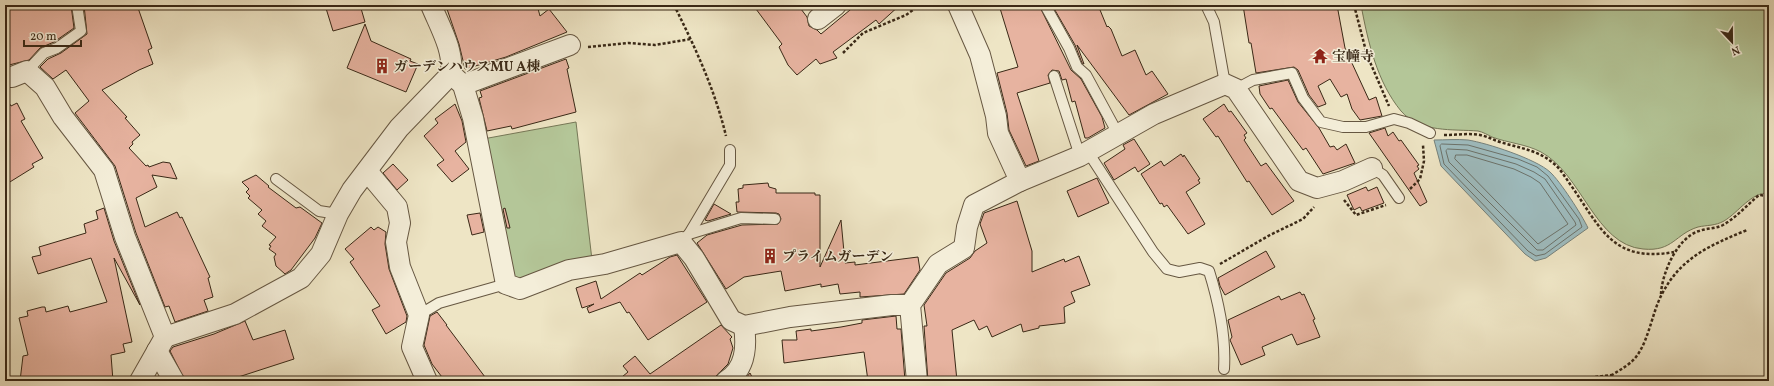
<svg xmlns="http://www.w3.org/2000/svg" width="1774" height="386" viewBox="0 0 1774 386" font-family="Vollkorn,'Noto Serif JP',serif">
<style>
.green{fill:#b4c698;stroke:#767757}
.water{fill:#9ebcbf;stroke:#76817b}
.lines{fill:none;stroke-linecap:round;stroke-linejoin:round}
.shore{stroke:#6c726a;stroke-width:1}
.building{fill:#e7b3a0;stroke:#392816}
.service-casing{stroke:#665742;stroke-width:12}
.minor-casing{stroke:#665742;stroke-width:22}
.path{stroke:#392816;stroke-width:2.5;stroke-dasharray:3 2;stroke-linecap:butt}
.service{stroke:#f4eed9;stroke-width:10}
.minor{stroke:#f4eed9;stroke-width:20}
.labels{text-anchor:middle;stroke-width:3;stroke-linejoin:round;paint-order:stroke}
.poi-label{font-size:14px;font-weight:bold;fill:#392816;stroke:#f4eed9;text-anchor:start}
</style>
<rect width="100%" height="100%" fill="#eee5c5"/>
<filter id="stains"><feTurbulence type="fractalNoise" baseFrequency=".005" numOctaves="4"/><feColorMatrix values="0 0 0 0 .2 0 0 0 0 .09 0 0 0 0 .02 0 0 0 .5 -.17"/></filter>
<radialGradient id="worn" r=".72"><stop offset=".6" stop-color="#630" stop-opacity="0"/><stop offset="1" stop-color="#630" stop-opacity=".3"/></radialGradient>
<g class="green">
<path d="M 1361,5 L 1769,5 L 1769,193 C 1751,192 1739,212 1724,221 C 1715,226 1707,225 1698,227 C 1675,234 1673,252 1643,249 C 1595,245 1582,174 1541,152 C 1526,144 1508,143 1492,137 C 1488,135 1483,132 1478,131 C 1453,129 1420,133 1401,111 C 1377,82 1368,42 1361,5 Z"/>
<polygon points="576,122 592,260 521,282 512,277 483,139"/>
</g>
<path class="water" d="M 1434,140 C 1445,140 1457,139 1468,140 C 1487,143 1536,159 1550,172 C 1560,181 1582,215 1588,228 L 1546,258 L 1535,261 L 1525,254 L 1441,166 Z"/>
<g class="lines">
<g class="shore">
<polygon points="1442,144 1468,145 1518,159 1537,167 1548,176 1579,219 1582,227 1545,254 1536,256 1528,251 1444,164 1440,146"/>
<polygon points="1448,149 1467,150 1516,164 1534,172 1545,179 1575,222 1576,225 1543,250 1537,250 1449,162 1446,151"/>
<polygon points="1456,155 1467,155 1514,169 1531,177 1540,183 1568,224 1538,244 1455,159"/>
</g>
</g>
<g class="building">
<polygon points="13,5 71,5 74,28 54,42 40,48 29,60 5,66 5,9"/>
<polygon points="84,5 137,5 152,48 148,50 153,64 139,70 102,90 127,117 125,118 140,135 132,142 133,144 129,148 146,166 148,165 149,167 163,162 170,163 177,179 152,175 157,187 136,198 145,227 177,212 180,218 182,217 210,277 208,278 213,297 204,300 208,311 175,322 169,306 165,307 136,233 115,166 75,113 89,101 66,70 53,79 40,67 48,59 61,53 87,34"/>
<polygon points="325,5 360,5 365,22 333,31"/>
<polygon points="459,5 537,5 540,16 549,9 567,32 506,57 465,69 459,44 447,9"/>
<polygon points="753,5 798,5 807,17 809,26 817,30 821,34 856,5 900,5 879,24 876,20 833,52 837,58 820,64 816,59 797,75 788,65 779,47 782,44"/>
<polygon points="999,5 1039,5 1071,70 1081,79 1102,117 1105,128 1088,138 1085,138 1075,101 1072,102 1066,79 1062,80 1059,71 1052,70 1048,75 1050,83 1017,93 1039,161 1026,166 1009,130 1007,113 997,73 1018,67"/>
<polygon points="1052,5 1098,5 1107,27 1108,26 1111,29 1122,56 1135,50 1146,75 1152,71 1168,94 1129,115 1077,45 1084,64 1082,63 1075,45"/>
<polygon points="1243,5 1337,5 1345,48 1369,100 1376,97 1382,116 1360,120 1352,109 1347,94 1341,97 1330,79 1318,86 1326,104 1318,107 1309,95 1298,70 1294,67 1256,73 1251,43 1249,43"/>
<polygon points="365,24 371,41 411,59 410,61 418,64 406,92 347,68"/>
<polygon points="566,59 569,68 567,69 576,112 512,129 511,126 487,131 479,98 482,97 480,91"/>
<polygon points="1288,80 1298,102 1319,128 1330,147 1334,146 1337,150 1346,144 1355,163 1323,174 1306,148 1303,150 1272,108 1270,109 1260,94 1259,86"/>
<polygon points="5,96 11,106 17,103 25,119 21,121 43,158 32,164 34,167 5,185"/>
<polygon points="455,104 462,121 466,142 455,151 469,169 452,182 437,165 444,160 424,136 438,123 435,119"/>
<polygon points="1224,104 1229,112 1231,111 1247,133 1244,135 1246,138 1244,140 1261,166 1266,163 1294,201 1272,215 1249,181 1247,182 1218,136 1216,137 1203,119"/>
<polygon points="1385,128 1388,136 1393,132 1399,141 1401,140 1419,165 1417,166 1419,169 1414,173 1427,202 1420,206 1369,133"/>
<polygon points="1134,139 1150,164 1138,172 1135,167 1114,180 1104,163 1125,149 1123,145"/>
<polygon points="1181,154 1183,157 1184,155 1200,179 1198,180 1200,183 1186,192 1205,224 1188,234 1167,205 1164,207 1162,203 1160,204 1141,174 1161,161 1164,166"/>
<polygon points="393,164 408,180 397,190 383,173"/>
<polygon points="256,175 269,186 268,187 296,208 300,207 322,223 315,238 291,270 285,274 276,266 274,257 276,254 269,249 271,246 269,245 276,237 262,226 266,221 258,214 262,210 248,198 250,196 246,192 249,189 242,182"/>
<polygon points="1097,178 1109,203 1078,217 1067,191"/>
<polygon points="768,183 769,187 776,189 776,193 815,193 815,195 820,195 820,267 841,220 845,263 855,262 855,265 918,257 920,270 904,294 860,297 860,292 840,294 838,284 821,287 821,284 785,291 781,271 744,277 726,289 697,243 707,235 742,225 778,224 781,219 779,214 776,213 737,212 736,202 739,202 738,189 743,188 743,185"/>
<polygon points="1366,187 1368,191 1377,187 1384,203 1362,211 1360,207 1354,210 1347,195"/>
<polygon points="1017,201 1032,251 1032,272 1064,259 1065,262 1079,256 1090,285 1071,292 1075,302 1064,307 1065,323 1039,326 1039,328 1023,332 1021,324 992,337 987,326 979,330 974,320 952,330 957,381 928,381 924,326 927,326 924,305 946,273 970,258 975,251 987,243 980,224 984,213"/>
<polygon points="714,204 731,214 708,221 705,220"/>
<polygon points="104,208 114,241 140,305 114,258 132,342 123,344 125,352 111,355 113,381 20,381 23,356 28,355 19,318 28,316 27,311 42,307 45,307 46,312 68,306 70,312 107,302 91,258 38,274 32,257 41,255 39,247 86,233 84,224 98,219 96,211"/>
<polygon points="505,208 510,228 507,228 503,209"/>
<polygon points="480,213 484,232 472,235 467,215"/>
<polygon points="371,227 374,230 378,227 386,232 385,244 389,269 407,316 406,322 386,334 372,310 380,306 350,262 354,259 345,249"/>
<polygon points="1266,251 1275,267 1225,295 1220,286 1218,278"/>
<polygon points="677,255 707,302 648,340 629,312 627,313 620,302 589,313 587,308 594,304 582,308 576,288 596,281 601,299 640,273 642,275 670,257"/>
<polygon points="1300,292 1302,295 1304,294 1315,319 1313,320 1320,337 1297,345 1292,334 1262,347 1265,355 1241,365 1230,340 1232,337 1228,320 1279,296 1281,300"/>
<polygon points="437,312 447,325 446,325 488,381 445,381 432,364 424,345 430,316"/>
<polygon points="896,316 897,329 901,329 905,381 868,381 864,352 784,363 782,340 797,340 796,331 811,329 811,331 841,327 862,323 862,320"/>
<polygon points="245,321 253,340 285,330 294,359 226,381 185,381 170,351 173,347 214,334"/>
<polygon points="721,325 732,337 730,339 733,348 728,364 716,376 715,381 617,381 628,372 623,366 635,356 650,374"/>
<polygon points="750,373 754,381 744,381 746,378"/>
</g>
<g class="lines">
<g class="service-casing">
<g id="service">
<polyline points="1045,5 1069,48 1077,67 1086,75 1118,134"/>
<polyline points="1206,5 1214,22 1225,84"/>
<polyline points="27,71 44,53 57,48 81,31 77,5"/>
<polyline points="1054,76 1080,156"/>
<polyline points="1236,89 1253,80 1292,73 1303,98 1321,122 1343,127 1366,127 1394,119 1409,123 1430,133"/>
<path d="M 1088,152 L 1153,252 L 1167,269 L 1179,272 L 1200,268 L 1209,271 C 1219,303 1226,335 1224,369"/>
<polyline points="1372,168 1383,175 1399,198"/>
<polyline points="276,179 319,211 338,214"/>
<polyline points="689,234 741,218 775,219"/>
<polyline points="681,242 689,234 730,165 730,150"/>
<polyline points="419,315 439,303 506,284"/>
</g>
</g>
<g class="minor-casing">
<g id="minor">
<polyline points="818,19 836,5"/>
<polyline points="451,74 463,85 473,118 506,284 520,289 569,270 605,264 681,242 694,258 731,320 744,326 790,317 892,305 910,305"/>
<polyline points="5,77 12,77 27,71 45,87 63,117 104,170 125,237 165,337 140,381"/>
<polyline points="463,85 570,45"/>
<polyline points="367,171 397,207 400,223 396,242 400,267 419,315 412,347 427,381"/>
<polyline points="1020,181 1080,156 1154,114 1225,84 1236,89 1299,181 1317,188 1343,181 1372,168"/>
<path d="M 165,337 L 235,314 L 301,278 L 321,254 L 338,214 L 352,190 L 399,128 L 451,74 C 454,50 440,27 431,5"/>
<polyline points="157,351 174,381"/>
<path d="M 726,381 C 746,369 747,347 744,326"/>
<polyline points="917,381 910,305 938,264 964,248 967,227 974,205 1020,181 998,133 996,116 980,55 958,5"/>
</g>
</g>
<g class="path">
<path d="M 674,5 C 695,47 715,90 726,136"/>
<polyline points="1354,5 1367,55 1389,106"/>
<polyline points="588,47 629,43 655,45 691,39"/>
<polyline points="843,53 863,33 906,15 920,5"/>
<path d="M 1444,135 C 1456,135 1468,133 1480,135 C 1487,136 1493,140 1500,142 C 1519,148 1538,150 1553,163 C 1560,168 1565,177 1570,184 C 1601,228 1612,263 1674,252"/>
<polyline points="1410,189 1420,179 1424,161 1423,145"/>
<polyline points="1344,200 1356,215 1386,205"/>
<polyline points="1220,264 1270,235 1303,219 1314,207"/>
<path d="M 1661,294 C 1662,273 1677,238 1699,231 C 1707,228 1715,229 1723,225 C 1737,217 1747,205 1759,195 L 1769,196"/>
<polyline points="1581,381 1586,378 1612,375"/>
<path d="M 1613,381 L 1612,375 C 1618,371 1624,368 1630,363 C 1648,349 1651,314 1662,294 C 1681,257 1711,245 1747,230"/>
</g>
<use href="#service" class="service"/>
<use href="#minor" class="minor"/>
</g>
<defs>
<g id="temple-bare" transform="scale(1.2)"><path d="M0-6L5-2H3V0L6.5 2.5H4V6H1.5V3h-3V6H-4V2.5H-6.5L-3 0V-2H-5Z" fill="#8f2418" stroke="#f4eed9" stroke-width="2.5" paint-order="stroke"/></g>
<g id="building-bare" transform="scale(1.2)"><path d="M-4-6H4V6H1V3H-1V6H-4ZM-2.5-4.3h1.7v1.8h-1.7ZM.8-4.3h1.7v1.8H.8ZM-2.5-1h1.7V.8h-1.7ZM.8-1h1.7V.8H.8Z" fill="#8f2418" stroke="#f4eed9" stroke-width="2.5" paint-order="stroke"/></g>
</defs>
<g fill-rule="evenodd">
<use href="#temple-bare" x="1320" y="56"/>
<use href="#building-bare" x="382" y="66"/>
<use href="#building-bare" x="770" y="256"/>
</g>
<g class="labels">
<g class="poi-label">
<text x="1332" y="61">宝幢寺</text>
<text x="394" y="71">ガーデンハウスMU A棟</text>
<text x="782" y="261">プライムガーデン</text>
</g>
</g>
<rect width="1774" height="386" fill="none" stroke="#eee5c5" stroke-width="20"/>
<rect x="6" y="6" width="1762" height="374" fill="none" stroke="#392816" stroke-width="2"/>
<rect x="10" y="10" width="1754" height="366" fill="none" stroke="#392816"/>
<g transform="translate(1732 42) rotate(158)" stroke="#f4eed9" stroke-width="3" paint-order="stroke">
<path d="M0-3L7 15L0 10L-7 15Z" fill="#392816"/>
<text y="-6" font-size="11" font-weight="bold" text-anchor="middle" fill="#392816">N</text>
</g>
<path d="M24 40v6h57v-6" fill="none" stroke="#392816" stroke-width="2"/>
<text x="30" y="40" font-size="12" fill="#392816" stroke="#f4eed9" stroke-width="3" paint-order="stroke">20 m</text>
<rect width="100%" height="100%" filter="url(#stains)"/>
<rect width="100%" height="100%" fill="url(#worn)"/>
</svg>
